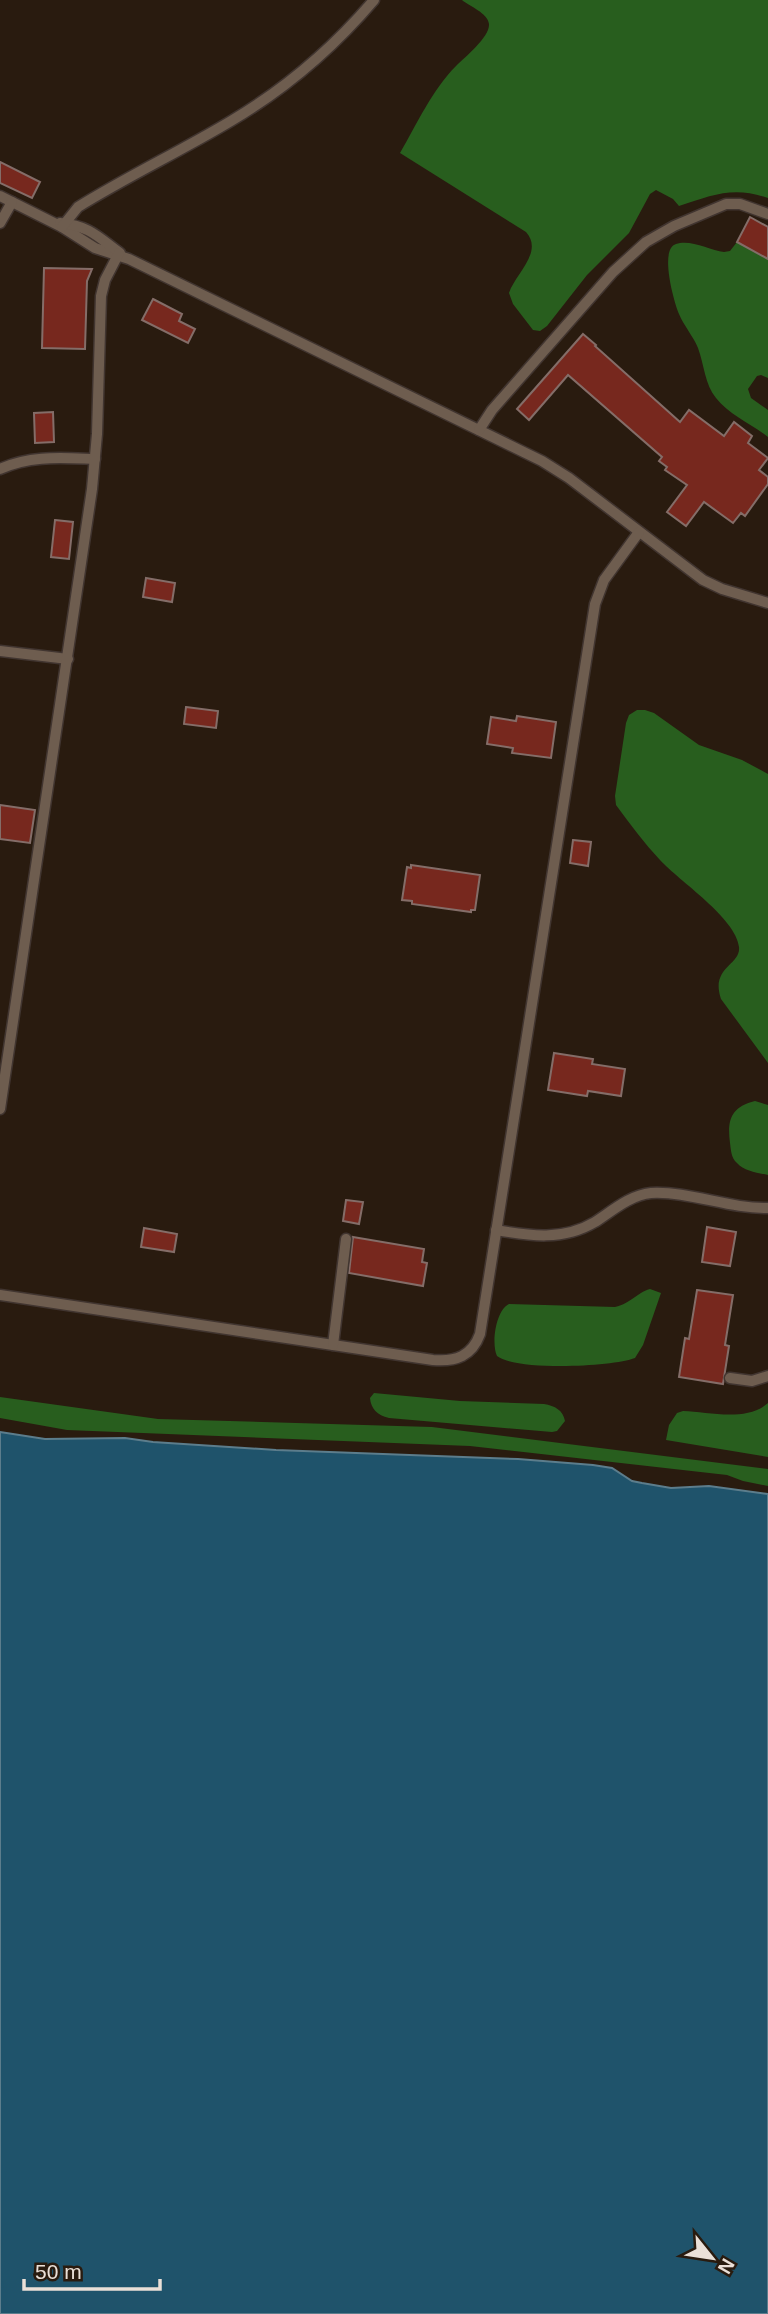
<svg xmlns="http://www.w3.org/2000/svg" width="768" height="2314" viewBox="0 0 768 2314" font-family="Helvetica,sans-serif">
<style>
.forest{fill:#285e1e}
.water{fill:#1f536b;stroke:#5c7d8c;stroke-width:2}
.building{fill:#77281e;stroke:#846d68;stroke-width:2}
.lines{fill:none;stroke-linecap:round;stroke-linejoin:round}
.service-casing{stroke:#413530;stroke-width:13}
.service{stroke:#6e5d4f;stroke-width:10}
</style>
<rect width="100%" height="100%" fill="#291b0f"/>
<g class="forest">
<path d="M 462,0 L 768,0 L 768,198 C 733,186 713,195 679,206 L 673,199 L 656,190 L 650,194 L 629,233 L 587,275 L 547,326 L 540,331 L 533,330 L 513,304 L 509,293 C 515,274 544,252 526,232 L 400,153 C 417,124 432,90 456,66 C 465,57 490,37 489,24 C 488,13 469,6 462,0 Z"/>
<path d="M 737,242 L 768,259 L 768,378 L 761,375 L 757,376 L 748,389 L 751,398 L 768,410 L 768,437 C 752,424 729,415 716,398 C 705,385 704,364 698,348 C 693,336 684,326 679,314 C 674,302 659,249 676,244 C 690,239 710,250 724,252 L 730,251 Z"/>
<path d="M 637,710 L 645,710 L 654,713 L 699,745 L 742,760 L 768,774 L 768,1063 L 721,999 C 710,967 741,965 739,947 C 736,918 679,881 660,860 C 644,843 630,824 616,805 L 615,796 L 626,723 L 629,715 Z"/>
<path d="M 755,1101 L 768,1105 L 768,1175 C 758,1173 744,1171 737,1163 C 731,1158 731,1150 730,1143 C 727,1120 731,1107 755,1101 Z"/>
<path d="M 650,1289 L 661,1293 L 643,1345 L 635,1358 C 612,1367 516,1371 497,1356 C 491,1343 496,1310 509,1304 L 615,1307 C 632,1303 636,1293 650,1289 Z"/>
<path d="M 374,1393 L 460,1401 L 544,1404 C 555,1406 563,1410 565,1421 L 557,1431 L 552,1432 L 389,1418 C 377,1415 371,1409 370,1398 Z"/>
<polygon points="0,1397 158,1419 432,1427 768,1469 768,1486 743,1481 727,1475 470,1446 67,1430 0,1418"/>
<path d="M 768,1403 L 768,1457 L 666,1440 L 669,1425 L 677,1413 L 683,1411 C 709,1412 747,1422 768,1403 Z"/>
</g>
<polygon class="water" points="0,1432 45,1439 125,1438 153,1442 276,1450 518,1459 593,1465 612,1468 632,1481 642,1483 671,1488 709,1486 768,1494 768,2314 0,2314"/>
<g class="building">
<polygon points="0,162 40,182 32,198 0,183"/>
<polygon points="750,217 768,227 768,259 737,242"/>
<polygon points="44,268 92,269 87,281 85,349 42,348"/>
<polygon points="153,299 182,314 179,321 195,329 188,343 142,320"/>
<polygon points="583,334 596,345 595,346 680,422 689,410 724,436 734,422 752,436 748,443 768,458 759,470 768,477 768,484 745,516 741,513 733,523 704,502 686,526 667,512 687,485 665,470 667,467 659,461 662,457 568,375 529,420 517,409"/>
<polygon points="53,412 54,442 35,443 34,413"/>
<polygon points="55,520 73,522 69,559 51,557"/>
<polygon points="146,578 175,583 172,602 143,597"/>
<polygon points="186,707 218,711 216,728 184,724"/>
<polygon points="517,716 556,722 551,758 512,753 513,748 487,744 491,717 516,721"/>
<polygon points="0,805 35,810 30,843 0,839"/>
<polygon points="573,840 591,842 588,866 570,863"/>
<polygon points="411,865 480,875 475,910 471,910 471,912 412,904 412,901 402,900 407,867 411,868"/>
<polygon points="554,1053 593,1059 592,1064 625,1069 621,1096 588,1091 587,1096 548,1090"/>
<polygon points="346,1200 363,1202 359,1224 343,1221"/>
<polygon points="707,1227 736,1232 730,1266 702,1262"/>
<polygon points="144,1228 177,1234 174,1252 141,1247"/>
<polygon points="353,1237 424,1249 422,1262 427,1263 423,1286 349,1273"/>
<polygon points="697,1290 733,1295 725,1345 729,1346 723,1384 679,1377 685,1338 689,1339"/>
</g>
<g class="lines">
<g class="service-casing">
<g id="service">
<polyline points="0,196 62,227 95,248 129,259 542,461 569,478 703,580 722,589 768,603"/>
<polyline points="0,223 12,202"/>
<path d="M 60,223 C 90,226 98,237 120,253"/>
<path d="M 62,227 L 78,207 C 128,176 181,151 231,121 C 285,89 334,47 374,0"/>
<polyline points="479,430 492,410 613,272 646,242 674,226 726,204 740,204 768,214"/>
<path d="M 0,469 C 31,455 62,458 95,459"/>
<polyline points="0,651 68,659"/>
<polyline points="0,1109 92,489 97,434 101,296 105,280 119,253"/>
<path d="M 496,1230 C 530,1236 563,1241 595,1222 C 612,1211 630,1195 651,1193 C 690,1191 729,1209 768,1208"/>
<path d="M 0,1295 L 433,1360 C 456,1362 472,1356 480,1334 L 595,604 L 604,580 L 639,532"/>
<polyline points="333,1345 346,1239"/>
<polyline points="730,1378 752,1381 768,1376"/>
</g>
</g>
<use href="#service" class="service"/>
</g>
<g transform="translate(712 2258) rotate(120)" stroke="#291b0f" stroke-width="5" paint-order="stroke">
<path d="M0-5L12 26L0 18L-12 26Z" fill="#eae0d8"/>
<text y="-10" font-size="19" font-weight="bold" text-anchor="middle" fill="#eae0d8">N</text>
</g>
<path d="M24 2279v10h136v-10" fill="none" stroke="#eae0d8" stroke-width="3.5"/>
<text x="35" y="2279" font-size="21" fill="#eae0d8" stroke="#291b0f" stroke-width="5" paint-order="stroke">50 m</text>
</svg>
